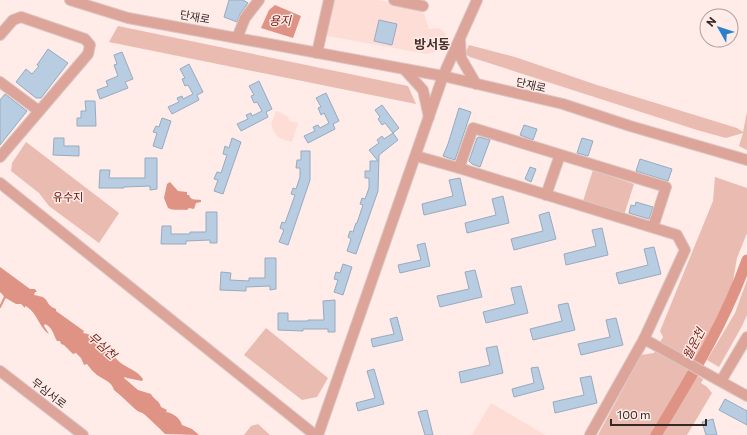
<svg xmlns="http://www.w3.org/2000/svg" width="747" height="435" viewBox="0 0 747 435" font-family="Commissioner,'Noto Sans KR',sans-serif">
<style>
.built{fill:#feddd7}
.green{fill:#eabbb1}
.water{fill:#de9385}
.lines{fill:none;stroke-linecap:round;stroke-linejoin:round}
.stream{stroke:#de9385;stroke-width:2}
.river{stroke:#de9385;stroke-width:11}
.building{fill:#b8cce2;stroke:#97abc0}
.minor-casing{stroke:#dac8c4;stroke-width:12}
.minor{stroke:#dda499;stroke-width:10}
.labels{text-anchor:middle;stroke-width:3;stroke-linejoin:round;paint-order:stroke}
.street-label{font-size:11px;fill:#342825;stroke:#ffebe7}
.park-label{font-size:11px;fill:#670c03;stroke:#ffebe7}
.water-label{font-size:12px;font-style:italic;fill:#751d11;stroke:#ffebe7}
.quarter-label{font-size:13px;font-weight:bold;fill:#472f2a;stroke:#ffebe7}
</style>
<rect width="100%" height="100%" fill="#ffebe7"/>
<g class="built">
<polygon points="332,0 378,0 423,10 429,29 439,28 446,34 437,51 427,54 328,36 324,31"/>
<polygon points="276,111 287,116 290,121 298,123 292,142 279,138 274,132 271,125"/>
<polygon points="491,403 545,435 472,435"/>
</g>
<g class="green">
<polygon points="118,26 408,86 416,104 109,42"/>
<polygon points="469,45 515,57 597,85 737,128 743,132 747,112 747,150 739,146 743,133 726,138 697,130 470,57 465,54"/>
<polygon points="26,142 119,213 99,243 49,206 39,193 11,171 12,163"/>
<polygon points="593,170 634,184 624,215 583,201"/>
<polygon points="715,177 747,188 747,233 737,258 734,275 733,285 715,321 700,357 654,435 598,435 641,355 654,353 663,337 660,331 713,201"/>
<polygon points="747,280 747,315 742,326 719,367 707,360 735,313"/>
<polygon points="266,328 328,378 317,397 302,400 244,355"/>
<polygon points="696,375 703,379 701,383 707,387 712,393 687,435 660,435"/>
<polygon points="258,424 270,435 244,435 251,426"/>
</g>
<g class="water">
<polygon points="275,5 301,16 293,38 261,28 269,10"/>
<path d="M 170,182 L 178,191 L 187,192 L 187,195 L 189,195 C 191,201 196,199 201,200 L 201,202 L 196,203 L 194,209 L 189,208 L 187,210 C 180,209 174,211 168,208 L 164,198 L 167,184 Z"/>
<path d="M 0,267 L 30,289 L 35,289 L 37,292 L 35,292 L 34,295 C 37,296 42,296 44,298 C 48,300 47,306 56,309 L 56,311 L 84,331 L 83,333 L 88,334 L 113,353 C 118,367 135,367 143,379 L 142,381 L 127,378 L 125,377 L 124,378 L 138,390 L 151,394 C 153,399 160,401 161,407 L 167,410 L 166,412 C 173,413 180,418 182,425 L 192,429 L 199,435 L 165,434 C 158,427 151,420 144,414 C 141,412 138,412 135,409 C 128,403 122,396 114,390 C 112,382 103,379 97,375 C 93,372 90,368 87,364 L 84,365 L 81,358 L 76,353 L 73,354 L 64,345 L 61,344 L 60,341 L 57,341 C 53,334 53,328 45,324 L 44,326 L 49,334 C 39,328 37,311 25,306 L 25,308 L 21,304 L 16,304 L 4,297 L 3,295 L 0,292 Z"/>
</g>
<g class="lines">
<polyline class="stream" points="0,307 5,297"/>
<path class="river" d="M 656,435 C 690,379 725,322 747,260"/>
</g>
<g class="building">
<polygon points="229,0 243,0 248,3 240,14 237,22 224,17"/>
<polygon points="379,20 397,24 392,45 374,41"/>
<polygon points="48,49 68,63 41,98 36,98 16,82 26,69 32,74 39,66 37,65"/>
<polygon points="122,52 133,79 125,82 128,88 100,99 97,90 108,86 106,81 118,76 114,65 117,64 114,55"/>
<polygon points="189,64 203,92 197,95 199,100 172,114 168,107 179,102 177,98 182,96 183,99 193,94 188,85 185,86 182,79 185,78 180,69"/>
<polygon points="259,81 272,109 266,112 268,117 241,131 237,124 248,119 246,115 251,113 252,116 262,111 257,102 254,103 251,96 254,95 249,86"/>
<polygon points="326,93 339,121 333,124 335,129 308,143 304,136 315,131 313,127 318,125 320,128 329,123 324,113 321,115 318,108 321,107 316,98"/>
<polygon points="5,94 27,111 0,145 0,100"/>
<polygon points="85,101 95,101 96,126 77,126 77,118 81,118 81,111 86,111"/>
<polygon points="382,105 399,128 393,133 398,140 379,155 378,191 356,254 347,251 351,239 348,237 350,231 353,232 356,223 357,223 363,205 360,204 362,198 365,199 369,188 369,178 365,178 365,171 370,171 370,161 378,161 369,150 379,143 377,140 382,136 384,139 393,133 385,123 382,125 378,119 380,117 375,110"/>
<polygon points="459,108 471,112 455,160 443,156 448,144"/>
<polygon points="162,118 171,121 162,149 153,146 157,133 153,132 156,126 159,127"/>
<polygon points="524,125 537,129 533,140 520,135"/>
<polygon points="479,137 490,140 480,167 472,164 469,161 477,138"/>
<polygon points="54,138 64,138 64,146 79,146 79,156 53,155"/>
<polygon points="232,138 241,142 223,194 214,191 218,180 214,179 217,172 221,173 227,155 223,154 225,146 229,148"/>
<polygon points="582,138 593,141 588,156 577,153"/>
<polygon points="301,151 310,151 310,180 288,245 279,242 284,230 280,228 282,222 285,223 295,195 291,194 293,188 296,189 300,177 300,168 296,168 297,160 301,160"/>
<polygon points="145,158 157,158 157,189 150,190 150,186 124,187 124,188 99,188 100,170 110,170 109,178 145,178"/>
<polygon points="640,159 672,169 668,181 636,171"/>
<polygon points="530,167 536,169 531,182 525,179"/>
<polygon points="460,178 466,205 424,215 422,204 453,196 449,180"/>
<polygon points="503,196 509,223 467,233 465,223 496,215 492,199"/>
<polygon points="636,202 653,207 649,219 629,213 631,205 635,206"/>
<polygon points="206,212 217,212 217,243 210,243 210,240 186,241 186,244 161,244 162,226 171,226 171,234 190,234 190,232 206,232"/>
<polygon points="549,212 556,239 514,250 511,239 543,231 539,215"/>
<polygon points="602,228 608,255 566,265 564,254 596,246 592,230"/>
<polygon points="425,243 430,266 400,273 398,265 421,260 417,245"/>
<polygon points="654,247 661,274 619,284 616,273 648,265 644,249"/>
<polygon points="265,258 276,258 276,289 270,290 270,286 246,287 246,291 220,290 221,272 231,273 230,280 249,281 249,278 265,278"/>
<polygon points="343,264 352,267 343,295 334,292 338,280 334,279 336,272 340,273"/>
<polygon points="475,270 482,297 440,307 437,296 469,289 465,272"/>
<polygon points="521,286 528,313 486,323 483,312 515,304 511,288"/>
<polygon points="335,300 335,332 328,332 328,329 303,329 303,331 278,330 278,313 288,313 288,321 308,321 308,320 324,320 323,301"/>
<polygon points="568,303 575,330 533,340 530,329 562,321 558,305"/>
<polygon points="397,317 403,340 373,347 371,339 394,334 390,319"/>
<polygon points="616,318 623,345 581,355 578,344 610,337 606,320"/>
<polygon points="497,346 503,373 461,383 459,372 490,365 486,348"/>
<polygon points="538,367 544,389 514,397 512,389 534,383 531,368"/>
<polygon points="374,369 384,404 358,411 356,403 375,398 367,371"/>
<polygon points="591,376 597,403 555,413 553,402 584,395 580,378"/>
<polygon points="725,399 747,411 747,425 719,410"/>
<polygon points="427,410 433,435 425,435 418,412"/>
<polygon points="713,419 717,435 706,435 702,422"/>
</g>
<g class="lines">
<g class="minor-casing">
<g id="minor">
<polyline points="70,0 128,18 443,76 563,104 630,126 747,160"/>
<polyline points="394,0 423,6"/>
<polyline points="0,35 13,20 21,17 85,39 90,45 88,54 0,157"/>
<polyline points="237,38 245,18 259,0"/>
<polyline points="460,40 461,58 476,84"/>
<polyline points="317,53 329,0"/>
<polyline points="404,69 423,90 429,117"/>
<polyline points="0,82 39,111"/>
<polyline points="416,156 459,168 677,235 685,250 644,339 590,435"/>
<polyline points="459,168 473,128 666,187 653,227"/>
<polyline points="0,183 315,435"/>
<polyline points="546,195 560,155"/>
<polyline points="644,339 747,396"/>
<polyline points="0,371 83,435"/>
<polyline points="721,381 747,337"/>
<polyline points="318,435 443,76 477,0"/>
</g>
</g>
<use href="#minor" class="minor"/>
</g>
<g class="labels">
<g class="street-label">
<text transform="translate(195 17) rotate(10)" y="4">단재로</text>
<text transform="translate(531 85) rotate(13)" y="4">단재로</text>
<text transform="translate(49 393) rotate(38)" y="4">무심서로</text>
</g>
<g class="park-label">
<text x="68" y="201">유수지</text>
</g>
<g class="water-label">
<text x="280" y="25">용지</text>
<text transform="translate(694 344) rotate(-63)" y="4">월운천</text>
<text transform="translate(102 346) rotate(42)" y="4">무심천</text>
</g>
<g class="quarter-label">
<text x="432" y="49">방서동</text>
</g>
</g>
<g transform="translate(719 28) rotate(309)"><circle r="19" fill="#ffebe7" stroke="#ae9d99"/>
<path d="M0-3L7 15L0 10L-7 15Z" fill="#2b80ce"/>
<text y="-6" font-size="11" font-weight="bold" text-anchor="middle" fill="#342825">N</text>
</g>
<path d="M611 419v6h95v-6" fill="none" stroke="#342825" stroke-width="2"/>
<text x="617" y="419" font-size="12" fill="#342825" stroke="#ffebe7" stroke-width="3" paint-order="stroke">100 m</text>
</svg>
